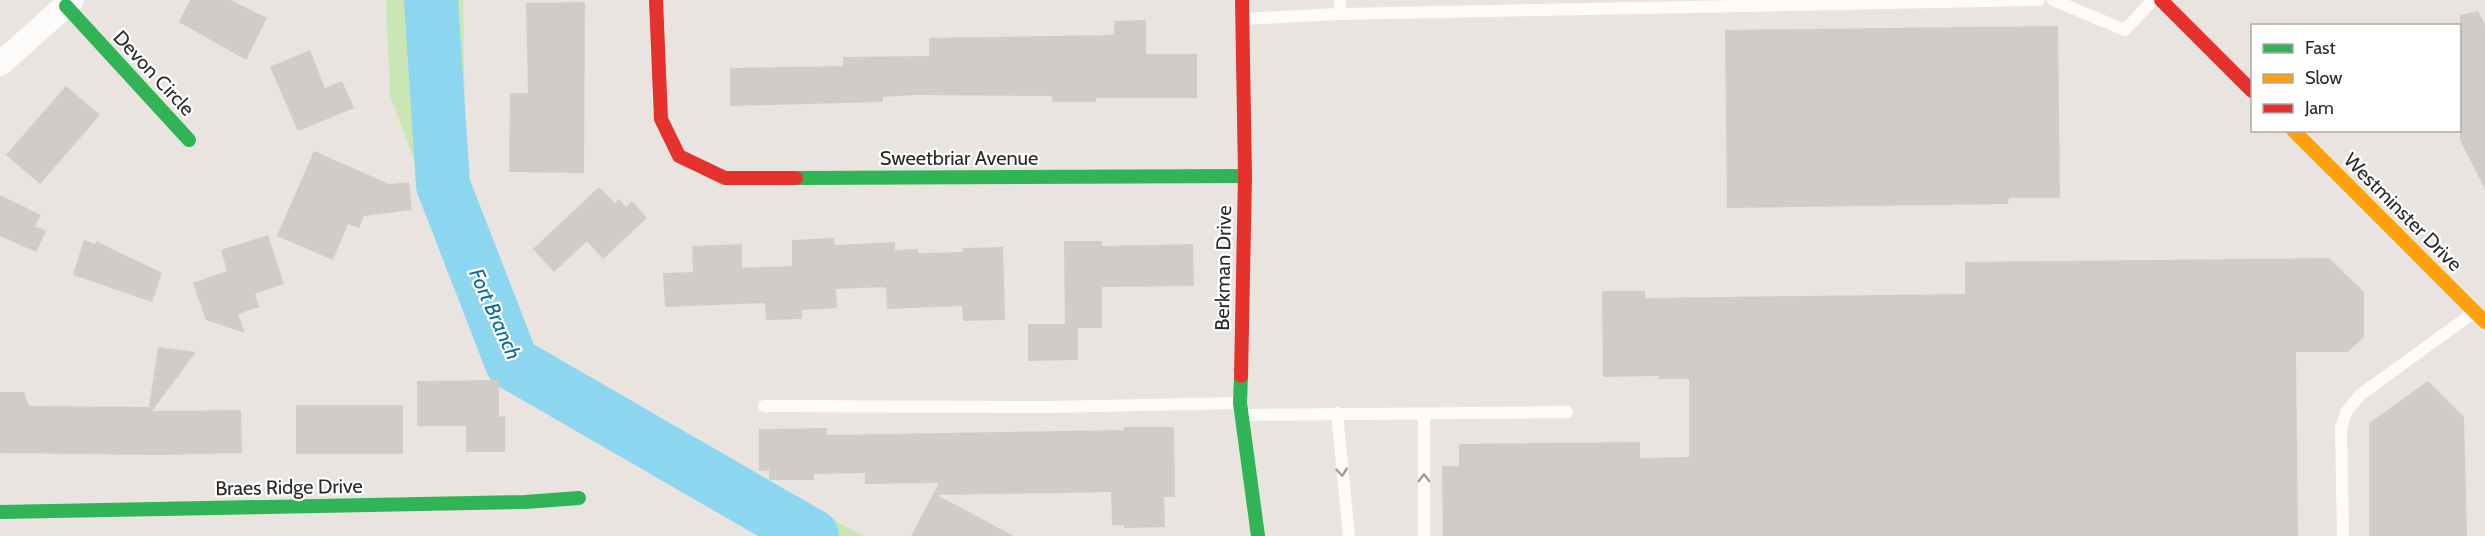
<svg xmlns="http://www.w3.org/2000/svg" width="2485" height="536" viewBox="0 0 2485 536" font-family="Cabin,sans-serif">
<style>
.green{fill:#cae6b5}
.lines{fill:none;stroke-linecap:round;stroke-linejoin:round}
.river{stroke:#8dd6f0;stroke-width:54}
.building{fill:#cfccc9}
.lane{stroke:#fcfbfa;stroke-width:12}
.street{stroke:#fcfbfa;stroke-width:24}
.fast{stroke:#30b455;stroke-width:14}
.slow{stroke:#ff9f0a;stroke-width:14}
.jam{stroke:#e5322d;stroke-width:14}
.oneway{stroke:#9e9d9c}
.labels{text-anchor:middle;stroke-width:4.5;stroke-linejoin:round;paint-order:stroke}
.street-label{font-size:20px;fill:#2a2a2a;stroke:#fff}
.water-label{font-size:21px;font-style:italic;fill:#046da4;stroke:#fff}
</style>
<rect width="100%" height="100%" fill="#e9e4df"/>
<polygon class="green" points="386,0 463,0 466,179 537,356 863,536 760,536 542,400 488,361 390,95"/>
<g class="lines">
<polyline class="river" points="431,0 443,185 512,363 812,536"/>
</g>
<g class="building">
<polygon points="190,0 231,0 267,18 246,60 179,22"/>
<polygon points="585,2 584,173 509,172 510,93 528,93 526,3"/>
<polygon points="2478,11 2485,25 2485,189 2460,140 2460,15"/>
<polygon points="1146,20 1146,54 1197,54 1197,98 1096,98 1096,102 1052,102 1052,96 914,95 883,97 883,102 730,106 730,68 843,66 843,57 929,56 929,38 1114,35 1114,21"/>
<polygon points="2058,26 2060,198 2009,198 2008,204 1727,208 1725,30"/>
<polygon points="310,50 325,88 342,81 354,108 298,131 270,67"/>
<polygon points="66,86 100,115 40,184 6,155"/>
<polygon points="314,151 389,184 409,182 412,210 364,216 359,228 348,224 333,260 277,236"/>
<polygon points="599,187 615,203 619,199 626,207 632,201 647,218 603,259 587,241 554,272 533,249"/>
<polygon points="0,195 41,215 35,226 46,231 36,252 0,236"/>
<polygon points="268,235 284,284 255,294 259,307 238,314 245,333 206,320 193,283 227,271 221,250"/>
<polygon points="834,238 835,245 895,242 895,250 918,249 919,253 963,252 963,248 1003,247 1005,320 963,321 962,306 887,309 886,287 836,289 837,308 802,310 802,319 766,320 765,303 665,307 663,273 693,272 692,246 742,244 742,268 792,266 792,240"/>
<polygon points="84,240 95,244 96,241 162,273 152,302 73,275"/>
<polygon points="1064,241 1102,241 1102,246 1193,244 1194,286 1102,287 1102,328 1078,328 1078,360 1028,361 1028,324 1065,324"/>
<polygon points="2329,258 2364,292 2364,337 2348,352 2296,352 2298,536 1443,536 1442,466 1459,466 1459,444 1640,442 1640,458 1689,457 1689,379 1658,379 1658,376 1603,377 1602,291 1645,291 1645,298 1965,294 1965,262"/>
<polygon points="158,347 196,352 152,411 241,410 242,453 158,455 0,453 0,392 24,392 29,406 149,407"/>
<polygon points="499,380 499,417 505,416 505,452 466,452 466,426 417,426 417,381"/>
<polygon points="2428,381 2464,417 2467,536 2369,536 2369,423"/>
<rect x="296" y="405" width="107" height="49"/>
<polygon points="1124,427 1174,427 1175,497 1164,497 1165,527 1124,528 1124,525 1112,525 1111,492 937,495 1014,536 911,536 939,483 865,484 865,473 814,474 814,480 769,480 769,470 759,471 759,429 827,428 827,435 1124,430"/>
</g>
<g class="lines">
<g class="lane">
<polyline points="1340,0 1340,14"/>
<polyline points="2053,0 2125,30 2153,0"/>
<polyline points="1243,19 1340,14 2039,0"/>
<polyline points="764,406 1049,407 1239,403"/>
<polyline points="1337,413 1349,536"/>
<polyline points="1424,414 1424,536"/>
<polyline points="1242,415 1567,412"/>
<polyline points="2343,536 2341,428 2346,412 2360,395 2473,313"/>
</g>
<polyline class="street" points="0,64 72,0"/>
<g class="fast">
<polyline points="66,6 189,140"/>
<polyline points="796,178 1245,176"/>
<polyline points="1241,376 1240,403 1258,536"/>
<polyline points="0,512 525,502 579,498"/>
</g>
<polyline class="slow" points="2293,130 2485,322"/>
<g class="jam">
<polyline points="656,0 661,119 679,156 725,178 796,178"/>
<polyline points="2161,0 2252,91"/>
<polyline points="1241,376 1245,176 1242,0"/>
</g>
</g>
<defs><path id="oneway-chevron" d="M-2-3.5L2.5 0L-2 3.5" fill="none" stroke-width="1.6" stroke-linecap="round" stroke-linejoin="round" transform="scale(1.5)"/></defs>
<g class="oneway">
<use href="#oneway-chevron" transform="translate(1342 472) rotate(84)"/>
<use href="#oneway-chevron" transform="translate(1424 478) rotate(-90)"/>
</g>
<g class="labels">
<g class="street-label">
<text transform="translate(154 73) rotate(47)" y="7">Devon Circle</text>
<text x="959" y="165">Sweetbriar Avenue</text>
<text transform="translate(2403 212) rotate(45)" y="7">Westminster Drive</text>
<text transform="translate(1223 268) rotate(-89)" y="7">Berkman Drive</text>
<text transform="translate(289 487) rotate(-1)" y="7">Braes Ridge Drive</text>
</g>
<g class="water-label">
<text transform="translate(495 314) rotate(66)" y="7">Fort Branch</text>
</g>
</g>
<rect x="2251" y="24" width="210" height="108" fill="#ffffff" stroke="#aaaaaa" stroke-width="1.5"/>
<rect x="2263" y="44" width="30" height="9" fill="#30b455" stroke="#aaaaaa" stroke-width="1.5"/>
<text x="2305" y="54" font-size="18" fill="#2a2a2a">Fast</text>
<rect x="2263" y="74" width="30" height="9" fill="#ff9f0a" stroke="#aaaaaa" stroke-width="1.5"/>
<text x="2305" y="84" font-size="18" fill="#2a2a2a">Slow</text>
<rect x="2263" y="104" width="30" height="9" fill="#e5322d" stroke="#aaaaaa" stroke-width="1.5"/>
<text x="2305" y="114" font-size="18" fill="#2a2a2a">Jam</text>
</svg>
